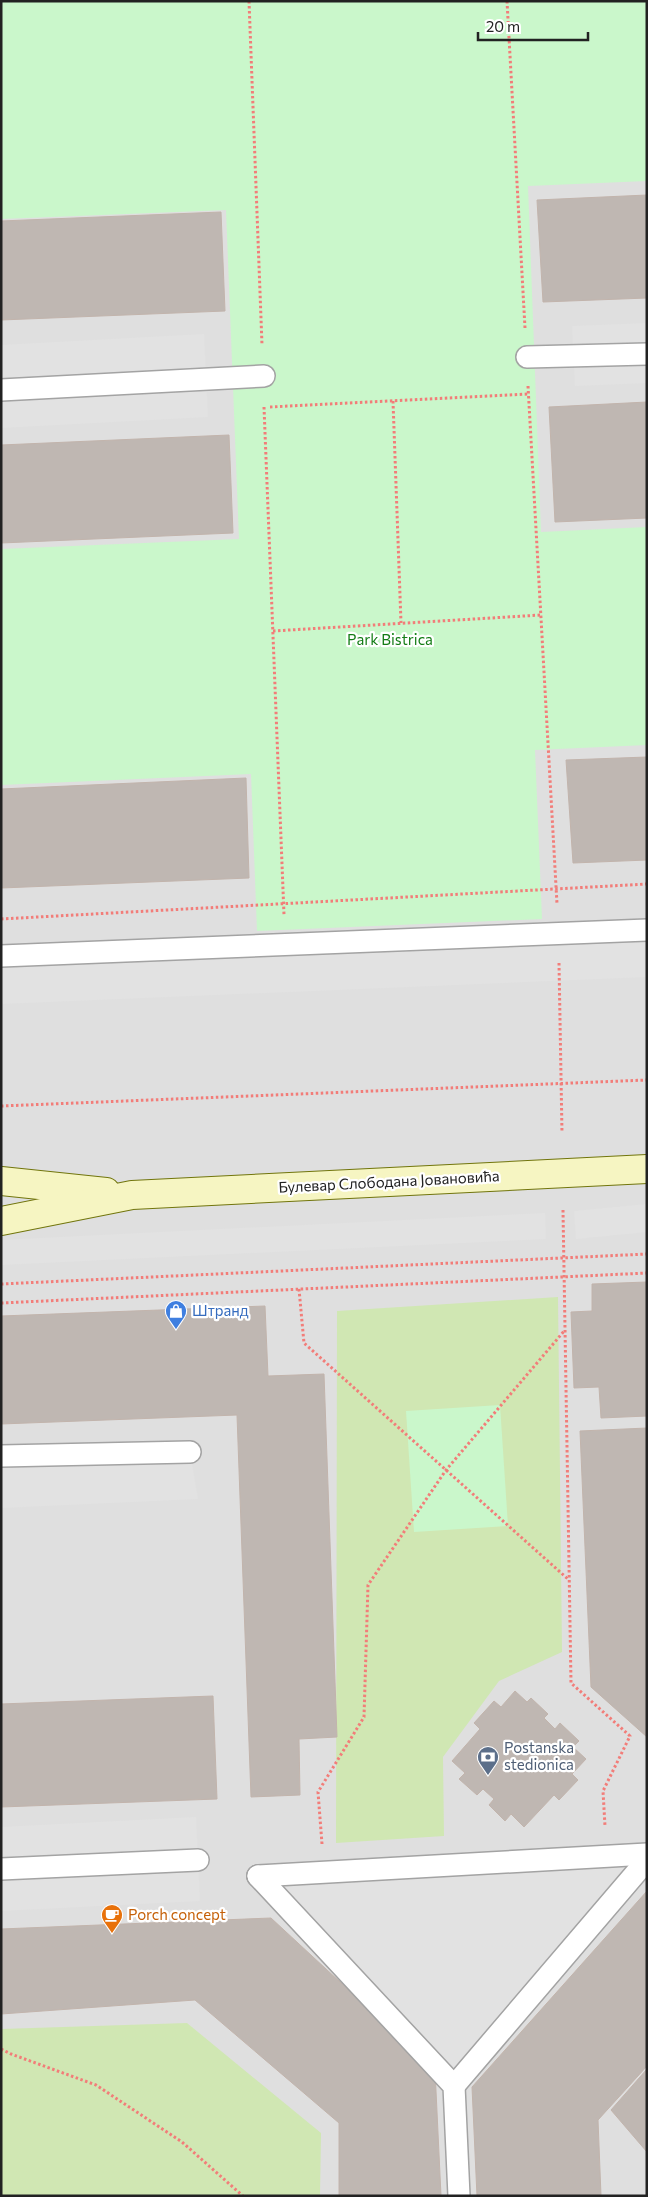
<svg xmlns="http://www.w3.org/2000/svg" width="648" height="2197" viewBox="0 0 648 2197" font-family="Commissioner,sans-serif">
<style>
.residential{fill:#dfdfdf}
.grass{fill:#d0e7b3}
.park{fill:#caf7cb}
.parking{fill:#e2e2e2}
.building{fill:#bfb7b2;stroke:#c2b4ac}
.lines{fill:none;stroke-linecap:round;stroke-linejoin:round}
.lane-casing{stroke:#a3a3a3;stroke-width:24}
.secondary-casing{stroke:#71750c;stroke-width:30}
.path{stroke:#f27d79;stroke-width:3;stroke-dasharray:2.5 2.5;stroke-linecap:butt}
.lane{stroke:#fff;stroke-width:21}
.secondary{stroke:#f6f5c2;stroke-width:28}
.labels{text-anchor:middle;stroke-width:4.5;stroke-linejoin:round;paint-order:stroke}
.park-label{font-size:15px;fill:#137c15;stroke:#fff}
.street-label{font-size:15px;fill:#222;stroke:#fff}
.shop-label{font-size:15px;fill:#366cbe;stroke:#fff;text-anchor:start}
.service-label{font-size:15px;fill:#4e5e75;stroke:#fff;text-anchor:start}
.food-label{font-size:15px;fill:#c56008;stroke:#fff;text-anchor:start}
</style>
<rect width="100%" height="100%" fill="#f1eee9"/>
<rect class="residential" x="1" y="1" width="646" height="2195"/>
<g class="grass">
<polygon points="558,1297 562,1652 499,1681 443,1757 444,1836 336,1843 337,1311"/>
<polygon points="187,2023 321,2133 320,2196 1,2196 1,2029"/>
</g>
<g class="park">
<polygon points="1,1 647,1 647,181 528,186 541,532 647,527 647,745 535,750 542,919 257,931 251,774 1,785 1,549 239,539 226,210 1,219"/>
<polygon points="500,1405 508,1526 414,1532 406,1411"/>
</g>
<g class="parking">
<polygon points="647,323 647,383 575,386 572,326"/>
<polygon points="204,334 208,417 1,428 1,345"/>
<polygon points="647,930 647,977 1,1004 1,956"/>
<polygon points="647,1204 647,1232 576,1239 574,1211"/>
<polygon points="545,1213 546,1239 1,1265 1,1240"/>
<polygon points="190,1452 198,1499 1,1508 1,1456"/>
<polygon points="196,1817 200,1901 1,1911 1,1827"/>
<polygon points="647,1854 454,2086 258,1876"/>
</g>
<g class="building">
<polygon points="647,195 647,298 543,302 537,200"/>
<polygon points="221,212 225,311 1,320 1,221"/>
<polygon points="647,402 647,518 555,522 549,407"/>
<polygon points="229,435 233,533 1,543 1,445"/>
<polygon points="647,757 647,860 573,863 566,760"/>
<polygon points="246,778 249,878 1,888 1,789"/>
<polygon points="647,1282 647,1416 601,1418 599,1387 574,1388 571,1312 592,1311 592,1284"/>
<polygon points="265,1306 268,1376 324,1374 337,1737 299,1739 300,1795 251,1797 237,1415 1,1424 1,1316"/>
<polygon points="647,1428 647,1737 591,1687 580,1431"/>
<polygon points="515,1691 527,1702 531,1698 548,1714 544,1718 555,1729 560,1723 579,1741 573,1747 586,1759 572,1774 578,1780 559,1800 554,1795 524,1827 511,1814 505,1821 489,1805 494,1799 483,1789 477,1795 459,1779 465,1773 452,1761 480,1729 474,1723 494,1701 501,1707"/>
<polygon points="213,1696 217,1799 1,1807 1,1704"/>
<polygon points="647,1891 647,2066 598,2120 601,2196 477,2196 472,2087"/>
<polygon points="271,1918 435,2070 441,2196 339,2196 339,2123 195,2000 1,2014 1,1929"/>
<polygon points="647,2069 647,2152 611,2110"/>
</g>
<g class="lines">
<g class="lane-casing">
<g id="lane">
<polyline points="527,357 647,354"/>
<polyline points="1,390 264,376"/>
<polyline points="1,956 647,930"/>
<polyline points="1,1456 190,1452"/>
<polyline points="1,1869 198,1860"/>
<polyline points="258,1876 454,2086 459,2196"/>
<polyline points="258,1876 647,1854"/>
<polyline points="454,2086 647,1860"/>
</g>
</g>
<g class="secondary-casing">
<g id="secondary">
<polyline points="1,1181 106,1192"/>
<polyline points="1,1221 132,1195 647,1169"/>
</g>
</g>
<g class="path">
<polyline points="249,1 262,345"/>
<polyline points="507,1 525,328"/>
<polyline points="528,386 557,904"/>
<polyline points="393,401 401,623"/>
<polyline points="264,407 284,915"/>
<polyline points="270,407 529,394"/>
<polyline points="273,631 541,615"/>
<polyline points="1,919 647,884"/>
<polyline points="559,963 562,1133"/>
<polyline points="1,1106 647,1080"/>
<polyline points="563,1210 571,1683 630,1736 603,1791 605,1826"/>
<polyline points="1,1284 647,1254"/>
<polyline points="299,1289 304,1343 569,1580"/>
<polyline points="1,1303 647,1273"/>
<polyline points="322,1844 318,1792 364,1717 368,1585 446,1470 565,1330"/>
<polyline points="1,2049 11,2054 96,2085 182,2142 243,2196"/>
</g>
<use href="#lane" class="lane"/>
<use href="#secondary" class="secondary"/>
</g>
<defs>
<g id="shop-pin" transform="scale(1.125)"><path d="M0 17L-7.5 6A9.5 9.5 0 1 1 7.5 6Z" fill="#3f7fe0" stroke="#fff"/><path d="M-5-2.5h2.3a2.7 3.5 0 0 1 5.4 0H5L5.5 6h-11ZM-1.5-2.5h3a1.5 2.3 0 0 0-3 0Z" fill="#fff"/></g>
<g id="bank-pin" transform="scale(1.125)"><path d="M0 17L-7.5 6A9.5 9.5 0 1 1 7.5 6Z" fill="#5c6f8a" stroke="#fff"/><path d="M-6-4H6V4H-6ZM0-2.3a2.3 2.3 0 1 0 0 4.6a2.3 2.3 0 1 0 0-4.6Z" fill="#fff"/></g>
<g id="cafe-pin" transform="scale(1.125)"><path d="M0 17L-7.5 6A9.5 9.5 0 1 1 7.5 6Z" fill="#e8710a" stroke="#fff"/><path d="M-5.5-4.5H6V0H3Q3 3.5 0 3.5H-2.5Q-5.5 3.5-5.5 0ZM3-3.2v2h1.7v-2ZM-6 4.5H4V6H-6Z" fill="#fff"/></g>
</defs>
<g fill-rule="evenodd">
<use href="#shop-pin" x="176" y="1311"/>
<use href="#bank-pin" x="488" y="1757"/>
<use href="#cafe-pin" x="112" y="1915"/>
</g>
<g class="labels">
<g class="park-label">
<text x="390" y="645">Park Bistrica</text>
</g>
<g class="street-label">
<text transform="translate(389 1182) rotate(-3)" y="5">Булевар Слободана Јовановића</text>
</g>
<g class="shop-label">
<text x="192" y="1316">Штранд</text>
</g>
<g class="service-label">
<text x="504" y="1753">Postanska<tspan x="504" dy="17">stedionica</tspan></text>
</g>
<g class="food-label">
<text x="128" y="1920">Porch concept</text>
</g>
</g>
<rect width="648" height="2197" fill="none" stroke="#222222" stroke-width="5"/>
<path d="M478 32v8h110v-8" fill="none" stroke="#222222" stroke-width="2.5"/>
<text x="486" y="32" font-size="15" fill="#222222" stroke="#ffffff" stroke-width="4" paint-order="stroke">20 m</text>
</svg>
